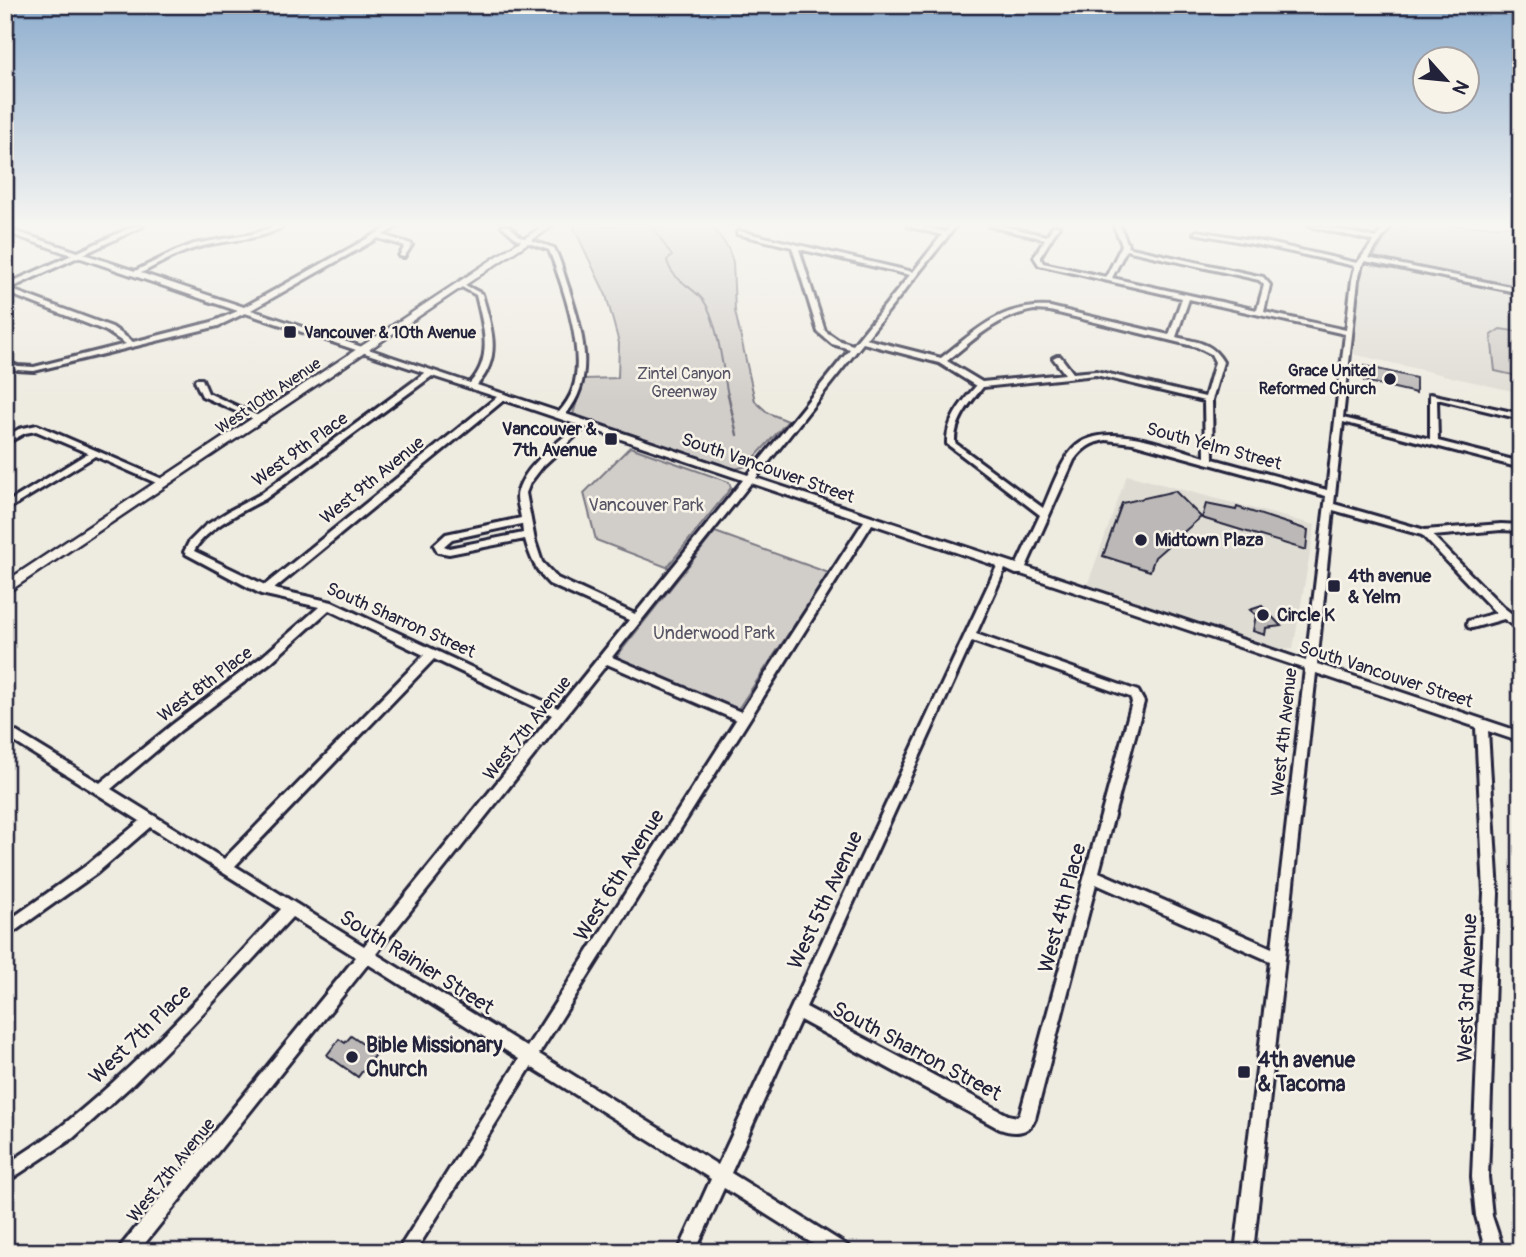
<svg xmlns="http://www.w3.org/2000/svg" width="1526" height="1257" viewBox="0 0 1526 1257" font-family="Pangolin,sans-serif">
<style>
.built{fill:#dfdcd4}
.green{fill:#d1cdc9;stroke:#7a7882;stroke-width:2}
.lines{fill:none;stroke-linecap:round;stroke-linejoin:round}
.stream-far1{stroke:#716f7b;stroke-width:2}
.stream{stroke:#716f7b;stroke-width:2.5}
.building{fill:#bbb8b7;stroke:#22223b;stroke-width:2}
.minor-casing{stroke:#22223b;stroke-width:6}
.major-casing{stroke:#22223b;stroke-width:5}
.minor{fill:#f7f3e8;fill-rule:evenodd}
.major{fill:#f7f3e8;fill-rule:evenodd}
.poi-dot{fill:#22223b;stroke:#f7f3e8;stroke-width:2.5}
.labels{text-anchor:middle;stroke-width:5;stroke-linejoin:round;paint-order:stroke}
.far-poi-label{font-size:16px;font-weight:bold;fill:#22223b;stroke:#f7f3e8;text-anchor:start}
.far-park-label{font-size:16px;fill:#575566;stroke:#f7f3e8}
.far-street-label{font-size:16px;fill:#22223b;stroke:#f7f3e8}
.poi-label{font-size:18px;font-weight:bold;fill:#22223b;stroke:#f7f3e8;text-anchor:start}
.street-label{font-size:18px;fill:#22223b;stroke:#f7f3e8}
.park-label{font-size:18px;fill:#575566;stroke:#f7f3e8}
.near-street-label{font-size:21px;fill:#22223b;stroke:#f7f3e8}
.near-poi-label{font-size:21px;font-weight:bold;fill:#22223b;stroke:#f7f3e8;text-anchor:start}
</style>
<rect width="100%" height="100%" fill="#eeebe1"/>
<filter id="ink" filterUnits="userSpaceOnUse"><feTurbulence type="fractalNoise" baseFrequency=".0143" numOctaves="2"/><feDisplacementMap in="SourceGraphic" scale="14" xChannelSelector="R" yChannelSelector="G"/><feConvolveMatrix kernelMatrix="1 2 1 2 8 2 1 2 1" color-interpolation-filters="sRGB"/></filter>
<g filter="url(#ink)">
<g class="built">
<polygon points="1371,263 1521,294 1521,393 1353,354 1361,274"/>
<polygon points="1127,475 1315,525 1293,649 1274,650 1087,586"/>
</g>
<g class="green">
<polygon points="573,226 712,226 728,248 733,262 735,311 755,401 768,413 788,421 747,466 735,469 573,414 584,379 618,378 619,343 606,295"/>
<polygon points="1393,226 1517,226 1521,289 1379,261 1374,256"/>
<polygon points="1500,329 1521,332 1521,391 1515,390 1513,375 1495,371 1491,335"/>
<polygon points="630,447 729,482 731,488 668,566 669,568 596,540 584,493"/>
<polygon points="715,532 829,573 736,712 614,660"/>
</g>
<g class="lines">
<path class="stream-far1" d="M 652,226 L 672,256 L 667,260 C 671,280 691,285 703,300 C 718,319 723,371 728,396"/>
<polyline class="stream" points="728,394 737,435"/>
</g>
<g class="building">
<polygon points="1365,366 1416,378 1416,393 1364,381"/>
<polygon points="1175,491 1201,517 1155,557 1150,571 1103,556 1122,503"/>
<polygon points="1206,504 1236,510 1237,507 1308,530 1306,550 1202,518"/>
<polygon points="1262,606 1281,626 1266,628 1265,635 1253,631 1256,615 1250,610"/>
<polygon points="351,1036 376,1053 358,1077 327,1055 339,1039 345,1043"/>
</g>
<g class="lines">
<g class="minor-casing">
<g id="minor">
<path d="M 134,226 L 143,226 L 84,254 L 135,271 L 176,251 L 194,244 L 253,234 L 275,226 L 284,226 C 259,241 230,239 203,246 C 181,251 161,263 141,273 L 244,307 L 390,226 L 398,226 L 383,235 L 411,244 L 412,245 L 404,257 L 399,256 L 405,246 L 378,238 L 251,310 L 470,383 C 494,357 483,325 476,295 L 458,285 L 463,284 L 482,294 C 491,326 503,357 477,385 L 559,412 C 565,405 570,398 573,389 C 586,352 563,286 549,250 L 517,239 L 502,226 L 509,226 L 521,237 L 554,248 C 561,261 564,275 569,289 C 582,331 597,377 566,414 L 748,475 L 850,349 L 832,344 L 818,332 L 792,247 L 737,234 L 737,232 L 739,231 L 913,272 L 942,235 L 908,226 L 920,226 L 945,232 L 950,226 L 956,226 L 866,339 L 941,358 C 977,330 1001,304 1050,307 L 1169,335 L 1182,298 L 1039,265 L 1034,257 L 1045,239 L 989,226 L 1002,226 L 1047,236 L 1053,226 L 1059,226 L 1040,257 L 1043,263 L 1106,277 L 1122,245 L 1114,226 L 1120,226 L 1128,245 L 1127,247 L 1263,277 L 1270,285 L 1264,312 L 1346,330 L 1352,280 L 1355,266 L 1269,247 L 1194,233 L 1197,231 L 1269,243 L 1357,263 L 1374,241 L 1309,226 L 1322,226 L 1376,238 L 1385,226 L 1391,226 L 1368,258 L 1521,289 L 1521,293 L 1365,261 L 1362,265 L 1358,280 L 1343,418 L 1430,439 L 1430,394 L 1521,414 L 1521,419 L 1437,399 L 1438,441 L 1521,462 L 1521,468 L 1343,422 L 1334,504 L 1425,530 L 1501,524 L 1521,525 L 1521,531 L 1501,530 L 1433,536 L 1503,607 L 1521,621 L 1521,631 L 1504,619 L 1472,628 L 1468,627 L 1467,624 L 1468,621 L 1496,613 L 1422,535 L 1333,510 L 1317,664 L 1521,732 L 1521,742 L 1488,731 L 1498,893 L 1488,1177 L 1492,1216 L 1504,1252 L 1486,1252 L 1476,1216 L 1472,1177 L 1484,893 L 1476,727 L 1316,673 L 1253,1252 L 1235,1252 L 1270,961 L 1096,884 L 1035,1119 C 1029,1134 1014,1134 1000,1129 L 800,1020 L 731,1173 L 848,1246 L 850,1252 L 826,1252 L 724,1188 L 695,1252 L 678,1252 L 711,1179 L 531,1067 L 415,1252 L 397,1252 L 519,1059 L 368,964 L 138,1252 L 119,1252 L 121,1246 L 356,957 L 292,917 L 188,1029 L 132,1085 L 73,1138 L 5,1183 L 5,1165 C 25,1152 45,1140 63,1125 C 143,1061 212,984 281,909 L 150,827 L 97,873 L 5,938 L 5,923 L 87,865 L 140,821 L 5,736 L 5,725 L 100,783 L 173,724 L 263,656 L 319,607 L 261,594 L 186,554 L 184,552 L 189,542 L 205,526 L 229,511 L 259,495 L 425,373 L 245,313 L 218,326 L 34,371 L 17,370 L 5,366 L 5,361 L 18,366 L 34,367 L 126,344 L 106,331 L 5,292 L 5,285 L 72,255 L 5,232 L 5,228 L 78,252 ZM 799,249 L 910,275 L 853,345 L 838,340 L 825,331 ZM 1126,250 L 1259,280 L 1264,285 L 1257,310 L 1112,278 ZM 78,257 L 238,311 L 212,322 L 133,342 L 112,327 L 9,289 ZM 1189,299 L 1345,334 L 1327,490 L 1213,459 L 1212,400 L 1223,362 C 1212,342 1196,342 1176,337 ZM 1034,310 L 1050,311 L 1197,347 L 1211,354 L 1215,362 L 1205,397 L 1096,371 L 1073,373 L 1060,356 L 1057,356 L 1053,358 L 1065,374 L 982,382 L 947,361 C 974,339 998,316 1034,310 ZM 863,343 L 939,363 L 976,386 C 962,402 946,421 947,444 L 1040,515 L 1017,564 L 756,478 ZM 1096,375 L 1204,401 L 1205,457 C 1170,447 1103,418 1073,449 C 1060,463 1051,490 1043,508 L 955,443 C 954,421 970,403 983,387 ZM 432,376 L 497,397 L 265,585 L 194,551 C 206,528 243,511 265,499 ZM 504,400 L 578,425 C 559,442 525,465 518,491 C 515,498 520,510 521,518 L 446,534 L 434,545 L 438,552 L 449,554 L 525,539 C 530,557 536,571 549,584 L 629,620 L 558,708 L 332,602 L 274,589 ZM 585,427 L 743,480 L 635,614 L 557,578 L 542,562 L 535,541 L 526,493 L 530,483 L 543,466 ZM 1106,440 L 1133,443 L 1326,496 L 1306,661 L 1026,567 L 1074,460 C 1083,448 1092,442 1106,440 ZM 751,483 L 864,521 L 741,712 L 612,657 ZM 522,524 L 523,533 L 449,548 L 444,546 L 452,539 ZM 872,524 L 997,566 L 718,1165 L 539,1054 ZM 1005,569 L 1016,574 L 1021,574 L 1305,669 L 1272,948 L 1099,872 L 1144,702 L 1138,691 L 976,634 ZM 329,610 L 424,655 L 224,859 L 111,789 L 181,730 L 271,662 ZM 972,641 L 1130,697 L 1132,702 L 1020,1114 L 1017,1117 L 1008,1115 L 806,1007 ZM 434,659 L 552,715 L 364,946 L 235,866 ZM 607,664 L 736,720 L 527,1047 L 376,954 Z"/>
<polygon points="196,379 202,379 208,393 265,419 264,421 258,421 202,396 195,381"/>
<polygon points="37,425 167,481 168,483 167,485 161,485 95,456 5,511 5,504 88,453 36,431 25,433 5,444 5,437 19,429"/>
</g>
</g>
<g class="major-casing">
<polygon id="major" points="543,226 553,226 5,594 5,582"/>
</g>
<use href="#minor" class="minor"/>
<use href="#major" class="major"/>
</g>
</g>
<linearGradient id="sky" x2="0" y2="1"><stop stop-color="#8dadce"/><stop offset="0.56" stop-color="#f7f6f2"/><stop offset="1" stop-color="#f7f6f2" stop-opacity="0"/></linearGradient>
<rect width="1526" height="402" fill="url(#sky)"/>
<g class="poi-dot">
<rect x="283" y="325" width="14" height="14" rx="3.5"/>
<circle cx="1390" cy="379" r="7"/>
<rect x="604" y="432" width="14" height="14" rx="3.5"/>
<circle cx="1141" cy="540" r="7"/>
<rect x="1327" y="579" width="14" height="14" rx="3.5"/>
<circle cx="1263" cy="615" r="7"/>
<circle cx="352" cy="1057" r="7"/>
<rect x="1237" y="1065" width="14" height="14" rx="3.5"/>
</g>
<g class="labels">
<g class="far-poi-label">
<text x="304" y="338">Vancouver &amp; 10th Avenue</text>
<text x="1376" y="376" text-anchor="end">Grace United<tspan x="1376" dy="18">Reformed Church</tspan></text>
</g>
<g class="far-park-label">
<text x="684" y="379">Zintel Canyon<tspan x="684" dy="18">Greenway</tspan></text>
</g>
<g class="far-street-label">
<text transform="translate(268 395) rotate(-34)" y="6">West 10th Avenue</text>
</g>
<g class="poi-label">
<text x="597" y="435" text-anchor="end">Vancouver &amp;<tspan x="597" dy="21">7th Avenue</tspan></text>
<text x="1155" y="546">Midtown Plaza</text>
<text x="1348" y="582">4th avenue<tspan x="1348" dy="21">&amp; Yelm</tspan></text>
<text x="1277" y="621">Circle K</text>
</g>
<g class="street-label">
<text transform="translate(1214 446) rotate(15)" y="6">South Yelm Street</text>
<text transform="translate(300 449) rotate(-36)" y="6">West 9th Place</text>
<text transform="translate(768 468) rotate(19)" y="6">South Vancouver Street</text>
<text transform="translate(372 480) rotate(-39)" y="6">West 9th Avenue</text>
<text transform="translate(401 620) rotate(24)" y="6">South Sharron Street</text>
<text transform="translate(1386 674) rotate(18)" y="6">South Vancouver Street</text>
<text transform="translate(205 684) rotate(-37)" y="6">West 8th Place</text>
<text transform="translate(527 728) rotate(-51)" y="6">West 7th Avenue</text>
<text transform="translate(1284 732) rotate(-84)" y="6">West 4th Avenue</text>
<text transform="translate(171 1170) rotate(-51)" y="6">West 7th Avenue</text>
</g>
<g class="park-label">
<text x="646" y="511">Vancouver Park</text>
<text x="714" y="639">Underwood Park</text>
</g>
<g class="near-street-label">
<text transform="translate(619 875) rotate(-58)" y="7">West 6th Avenue</text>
<text transform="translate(825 900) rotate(-65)" y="7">West 5th Avenue</text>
<text transform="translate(1062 908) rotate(-75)" y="7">West 4th Place</text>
<text transform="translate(417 962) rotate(32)" y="7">South Rainier Street</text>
<text transform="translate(1467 988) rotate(-88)" y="7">West 3rd Avenue</text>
<text transform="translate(140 1034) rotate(-44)" y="7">West 7th Place</text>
<text transform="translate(917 1051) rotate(28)" y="7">South Sharron Street</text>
</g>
<g class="near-poi-label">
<text x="366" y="1052">Bible Missionary<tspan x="366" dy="24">Church</tspan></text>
<text x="1258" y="1067">4th avenue<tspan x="1258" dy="24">&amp; Tacoma</tspan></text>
</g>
</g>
<rect width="1526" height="1257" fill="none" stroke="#f7f3e8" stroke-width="28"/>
<rect x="14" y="14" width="1498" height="1229" fill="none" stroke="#22223b" stroke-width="2.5" filter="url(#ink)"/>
<g transform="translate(1446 80) rotate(117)"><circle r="33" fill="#f7f3e8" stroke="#a29fa3" stroke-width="2"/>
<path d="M0-5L12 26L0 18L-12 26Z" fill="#22223b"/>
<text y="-10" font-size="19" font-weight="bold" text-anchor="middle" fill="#22223b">N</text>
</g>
</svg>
